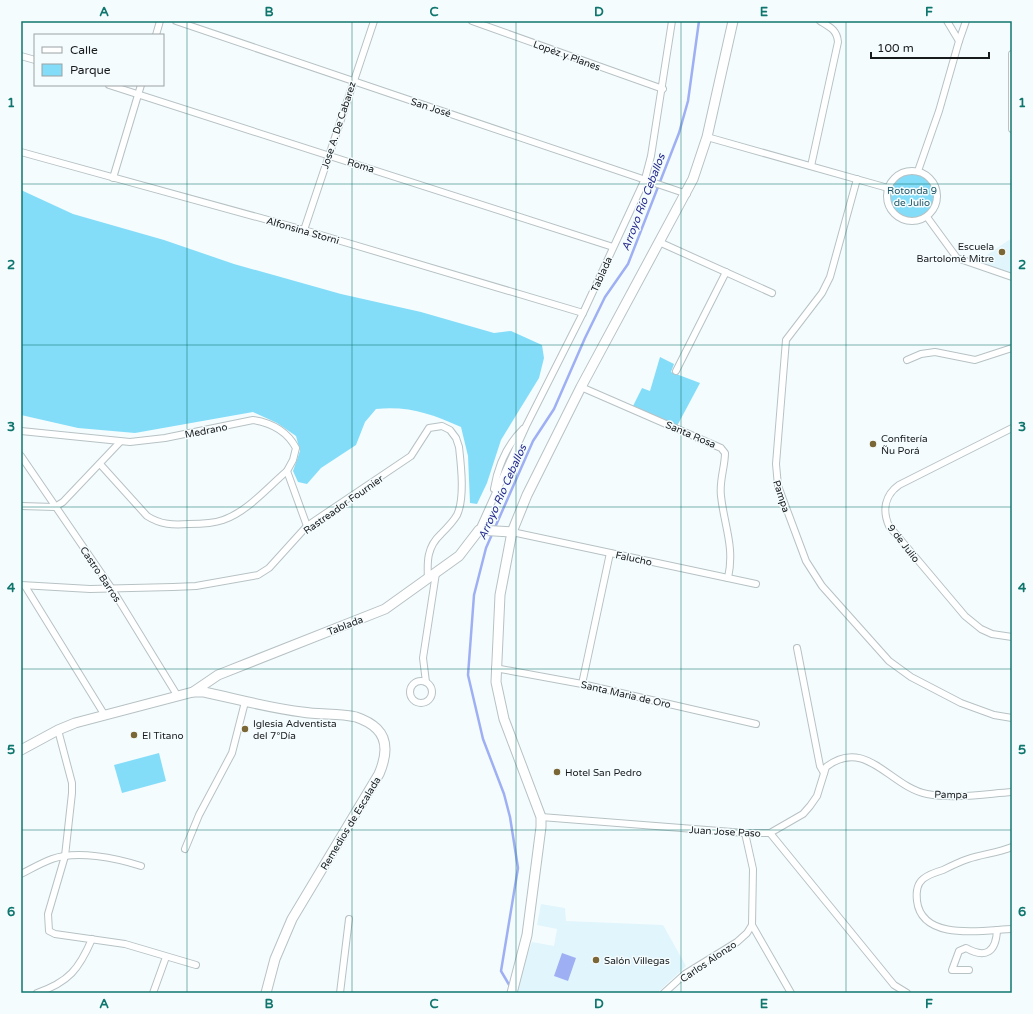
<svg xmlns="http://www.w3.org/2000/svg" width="1033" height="1014" viewBox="0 0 1033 1014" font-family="'Varela Round',sans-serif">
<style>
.built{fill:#e1f5fc}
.green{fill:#84ddf8}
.water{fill:#9eaff4}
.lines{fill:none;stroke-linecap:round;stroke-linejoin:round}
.stream{stroke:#9eaff4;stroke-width:2.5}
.street-casing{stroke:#b7c2c5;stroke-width:8}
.secondary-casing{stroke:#b7c2c5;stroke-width:11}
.street{stroke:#fff;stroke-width:6}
.secondary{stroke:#fff;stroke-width:9}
.grid{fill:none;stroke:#0f766e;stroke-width:1;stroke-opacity:0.55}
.poi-dot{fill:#7b6635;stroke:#f5fcfe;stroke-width:1.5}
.labels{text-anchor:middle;stroke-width:3;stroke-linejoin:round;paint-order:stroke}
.street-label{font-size:10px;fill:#171b1c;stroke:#f5fcfe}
.park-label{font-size:10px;fill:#1e5565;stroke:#f5fcfe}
.poi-label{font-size:10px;fill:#171b1c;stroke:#f5fcfe;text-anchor:start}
.water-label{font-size:11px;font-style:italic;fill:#272d8d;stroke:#f5fcfe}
.neatline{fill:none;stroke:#0f766e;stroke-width:1.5}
.grid-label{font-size:13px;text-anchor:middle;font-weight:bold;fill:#0f766e}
</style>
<rect width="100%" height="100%" fill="#f5fcfe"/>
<g class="built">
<polygon points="1012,238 1012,275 975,263"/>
<polygon points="541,904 565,908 566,921 663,925 686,966 657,993 514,993 532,942 554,946 557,929 537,925"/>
</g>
<g class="green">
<circle cx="912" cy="196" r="25"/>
<path d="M 21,190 L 73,214 L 164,240 L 234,264 L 341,294 L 421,312 L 494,333 L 511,331 L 542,345 L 544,358 L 539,378 L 501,440 L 487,483 L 477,504 L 470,503 L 468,456 L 461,427 C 431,414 410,406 376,409 L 365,422 L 356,445 L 321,468 L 307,484 L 298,482 L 293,471 L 300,451 L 296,436 L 277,423 L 253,412 L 135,433 L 78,428 L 21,415 Z"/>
<polygon points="660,357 674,364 671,372 700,383 677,426 632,408 642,388 650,391"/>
<polygon points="159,753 166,781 122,793 114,765"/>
</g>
<polygon class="water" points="562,953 576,958 568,981 554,976"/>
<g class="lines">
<polyline class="stream" points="511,988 501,971 518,868 510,817 504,794 483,739 468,675 474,595 486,548 533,441 554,409 585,338 605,297 628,264 679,133 688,101 699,21"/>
<g class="street-casing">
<g id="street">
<polyline points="176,21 687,194"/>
<polyline points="472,21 663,89"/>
<polyline points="947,21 959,41"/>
<polyline points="156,35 160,21"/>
<polyline points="1012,54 1012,129"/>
<polyline points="21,56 35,60"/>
<polyline points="109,85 613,247"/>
<polyline points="707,137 888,188"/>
<polyline points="21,152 304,230 583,313"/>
<path d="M 811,166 L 838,42 C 837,30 830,27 820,21"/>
<circle cx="912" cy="196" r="25"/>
<polyline points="918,171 939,111 959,41 966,21"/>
<polyline points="113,178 141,85"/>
<polyline points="857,179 830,277 822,293 786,340 776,464 778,486 806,561 822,586 889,661 911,677 961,703 994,715 1012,718"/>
<polyline points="927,217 957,258 1012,277"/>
<polyline points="304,230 374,21"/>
<polyline points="659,242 772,293"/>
<polyline points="907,360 921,354 935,352 975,360 1012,348"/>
<polyline points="676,371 726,272"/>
<path d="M 581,387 L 721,448 L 725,453 C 725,467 719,481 721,496 C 724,525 735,547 728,578"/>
<path d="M 1012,428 L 899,485 C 885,495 882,510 889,526 L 965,616 L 981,629 L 992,634 L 1012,637"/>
<path d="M 21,431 L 130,442 L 165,438 L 253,420 C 272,423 287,431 296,448 L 293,460 L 287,471 L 307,526"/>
<polyline points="21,456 112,589 177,695"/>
<path d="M 100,464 L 147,516 C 161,525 173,525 189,524 C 200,524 212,524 223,520 C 247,512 268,487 287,471"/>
<path d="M 494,489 C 498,465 506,446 523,429"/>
<polyline points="21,506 55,507 63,502 120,442"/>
<polyline points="479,530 526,426 583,313 645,179 651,156 672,21"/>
<polyline points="512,532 756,584"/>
<path d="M 21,585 L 90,589 L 173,587 L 196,586 L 258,575 L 269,568 L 307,526 L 411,456 L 429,428 L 442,426 L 450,430 L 456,438 L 459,447 C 461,465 465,498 457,515 C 453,522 447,528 441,534 C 427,547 427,561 428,579"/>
<polyline points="25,586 104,714"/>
<polyline points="797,648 820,766 824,773"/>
<polyline points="495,668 582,684 756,724"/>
<circle cx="421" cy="692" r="11"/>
<polyline points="426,682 423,658 436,573"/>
<polyline points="582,684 610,553"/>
<polyline points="58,730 72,783 72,793 65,856 48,914 49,931 55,934 125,944 196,965"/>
<polyline points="541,817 745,833 770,833 894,985 907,993"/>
<path d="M 770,833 L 803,814 L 810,806 L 817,796 L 826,767 C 866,736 890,787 927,794 C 954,799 984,794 1012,792"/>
<path d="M 1012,847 C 998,853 982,854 968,859 C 959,862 951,866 943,870 C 936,872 928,875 923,879 C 917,884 916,893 917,901 C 922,942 984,930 1012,929"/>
<polyline points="185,849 199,815 232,753 245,702"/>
<path d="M 21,874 C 31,869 41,863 52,859 C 77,850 116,858 141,866"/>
<polyline points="752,925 791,993"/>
<path d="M 969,970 L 952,970 L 959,951 L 966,948 C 986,959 996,952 997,930"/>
<path d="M 37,993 C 69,982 79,969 92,939"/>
<polyline points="153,993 166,957"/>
<polyline points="340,993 349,919"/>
<polyline points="664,993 685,974 737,942 747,933 752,925 753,869 745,833"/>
</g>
</g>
<g class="secondary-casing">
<g id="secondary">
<polyline points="193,692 218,675 385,609 459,556 479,530 512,532"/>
<path d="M 21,750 L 58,730 L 75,723 L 193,692 L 204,692 C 237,699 269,708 302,712 C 320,715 339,713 356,717 C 365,720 371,723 377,729 C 390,742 385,760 379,774 L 292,919 L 275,959 L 266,993"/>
<polyline points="512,993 527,935 541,827 541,817 504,719 496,682 500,595 512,532 527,495 581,387 693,179 707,137 733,21"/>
</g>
</g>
<use href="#street" class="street"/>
<use href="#secondary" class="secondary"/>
</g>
<path class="grid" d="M 187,21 L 187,993M 352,21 L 352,993M 516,21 L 516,993M 681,21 L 681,993M 846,21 L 846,993M 21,184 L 1012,184M 21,345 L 1012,345M 21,507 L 1012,507M 21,669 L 1012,669M 21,830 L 1012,830"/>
<g class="poi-dot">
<circle cx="1002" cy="252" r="4"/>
<circle cx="873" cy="444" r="4"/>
<circle cx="245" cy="729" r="4"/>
<circle cx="134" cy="735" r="4"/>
<circle cx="557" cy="772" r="4"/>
<circle cx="596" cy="960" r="4"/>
</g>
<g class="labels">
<g class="street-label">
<text transform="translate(567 55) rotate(20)" y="4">Lopéz y Planes</text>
<text transform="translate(431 107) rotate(18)" y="4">San José</text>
<text transform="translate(338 125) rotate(-72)" y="4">Jose A. De Cabarez</text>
<text transform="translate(361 165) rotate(17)" y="4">Roma</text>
<text transform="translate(303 230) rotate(16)" y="4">Alfonsina Storni</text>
<text transform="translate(601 274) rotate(-66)" y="4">Tablada</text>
<text transform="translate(206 430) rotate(-11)" y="4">Medrano</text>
<text transform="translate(691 434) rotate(23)" y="4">Santa Rosa</text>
<text transform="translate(782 496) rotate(72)" y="4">Pampa</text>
<text transform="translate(343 504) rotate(-35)" y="4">Rastreador Fournier</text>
<text transform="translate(904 543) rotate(52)" y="4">9 de Julio</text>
<text transform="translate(634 558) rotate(12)" y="4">Falucho</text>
<text transform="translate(101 574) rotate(56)" y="4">Castro Barros</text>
<text transform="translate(345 625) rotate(-21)" y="4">Tablada</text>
<text transform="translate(626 694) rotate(13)" y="4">Santa Maria de Oro</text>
<text transform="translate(951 794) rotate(1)" y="4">Pampa</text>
<text transform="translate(350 823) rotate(-59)" y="4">Remedios de Escalada</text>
<text transform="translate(725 831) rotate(3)" y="4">Juan Jose Paso</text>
<text transform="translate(708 961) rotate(-34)" y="4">Carlos Alonzo</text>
</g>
<g class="park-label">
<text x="912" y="194">Rotonda 9<tspan x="912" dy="12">de Julio</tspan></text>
</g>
<g class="poi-label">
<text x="994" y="250" text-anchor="end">Escuela<tspan x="994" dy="12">Bartolomé Mitre</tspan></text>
<text x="881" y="442">Confitería<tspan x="881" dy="12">Ñu Porá</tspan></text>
<text x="253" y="727">Iglesia Adventista<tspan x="253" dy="12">del 7°Día</tspan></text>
<text x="142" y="739">El Titano</text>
<text x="565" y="776">Hotel San Pedro</text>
<text x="604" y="964">Salón Villegas</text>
</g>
<g class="water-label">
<text transform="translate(643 202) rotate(-69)" y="4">Arroyo Río Ceballos</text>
<text transform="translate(502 492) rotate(-66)" y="4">Arroyo Río Ceballos</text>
</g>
</g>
<rect width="1033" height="1014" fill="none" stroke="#f5fcfe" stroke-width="44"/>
<rect x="34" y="34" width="130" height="52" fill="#f5fcfe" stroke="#9ca2a4"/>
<rect x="42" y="47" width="20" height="6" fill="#ffffff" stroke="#9ca2a4"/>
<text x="70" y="54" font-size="12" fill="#171b1c">Calle</text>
<rect x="42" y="64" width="20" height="12" fill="#84ddf8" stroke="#9ca2a4"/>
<text x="70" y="74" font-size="12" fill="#171b1c">Parque</text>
<path d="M871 52v6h118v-6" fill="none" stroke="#171b1c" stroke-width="2"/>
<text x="877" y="52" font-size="12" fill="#171b1c" stroke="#f5fcfe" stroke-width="3" paint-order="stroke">100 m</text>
<rect x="22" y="22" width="989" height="970" class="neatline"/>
<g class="grid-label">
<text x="104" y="16">A</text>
<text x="269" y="16">B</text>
<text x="434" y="16">C</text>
<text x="599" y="16">D</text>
<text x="764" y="16">E</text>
<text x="929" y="16">F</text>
<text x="11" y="107">1</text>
<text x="1022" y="107">1</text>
<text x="11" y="269">2</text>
<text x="1022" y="269">2</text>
<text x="11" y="431">3</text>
<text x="1022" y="431">3</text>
<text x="11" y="592">4</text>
<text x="1022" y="592">4</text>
<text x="11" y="754">5</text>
<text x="1022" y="754">5</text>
<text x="11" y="916">6</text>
<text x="1022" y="916">6</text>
<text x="104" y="1008">A</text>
<text x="269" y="1008">B</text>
<text x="434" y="1008">C</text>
<text x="599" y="1008">D</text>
<text x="764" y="1008">E</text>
<text x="929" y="1008">F</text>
</g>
</svg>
